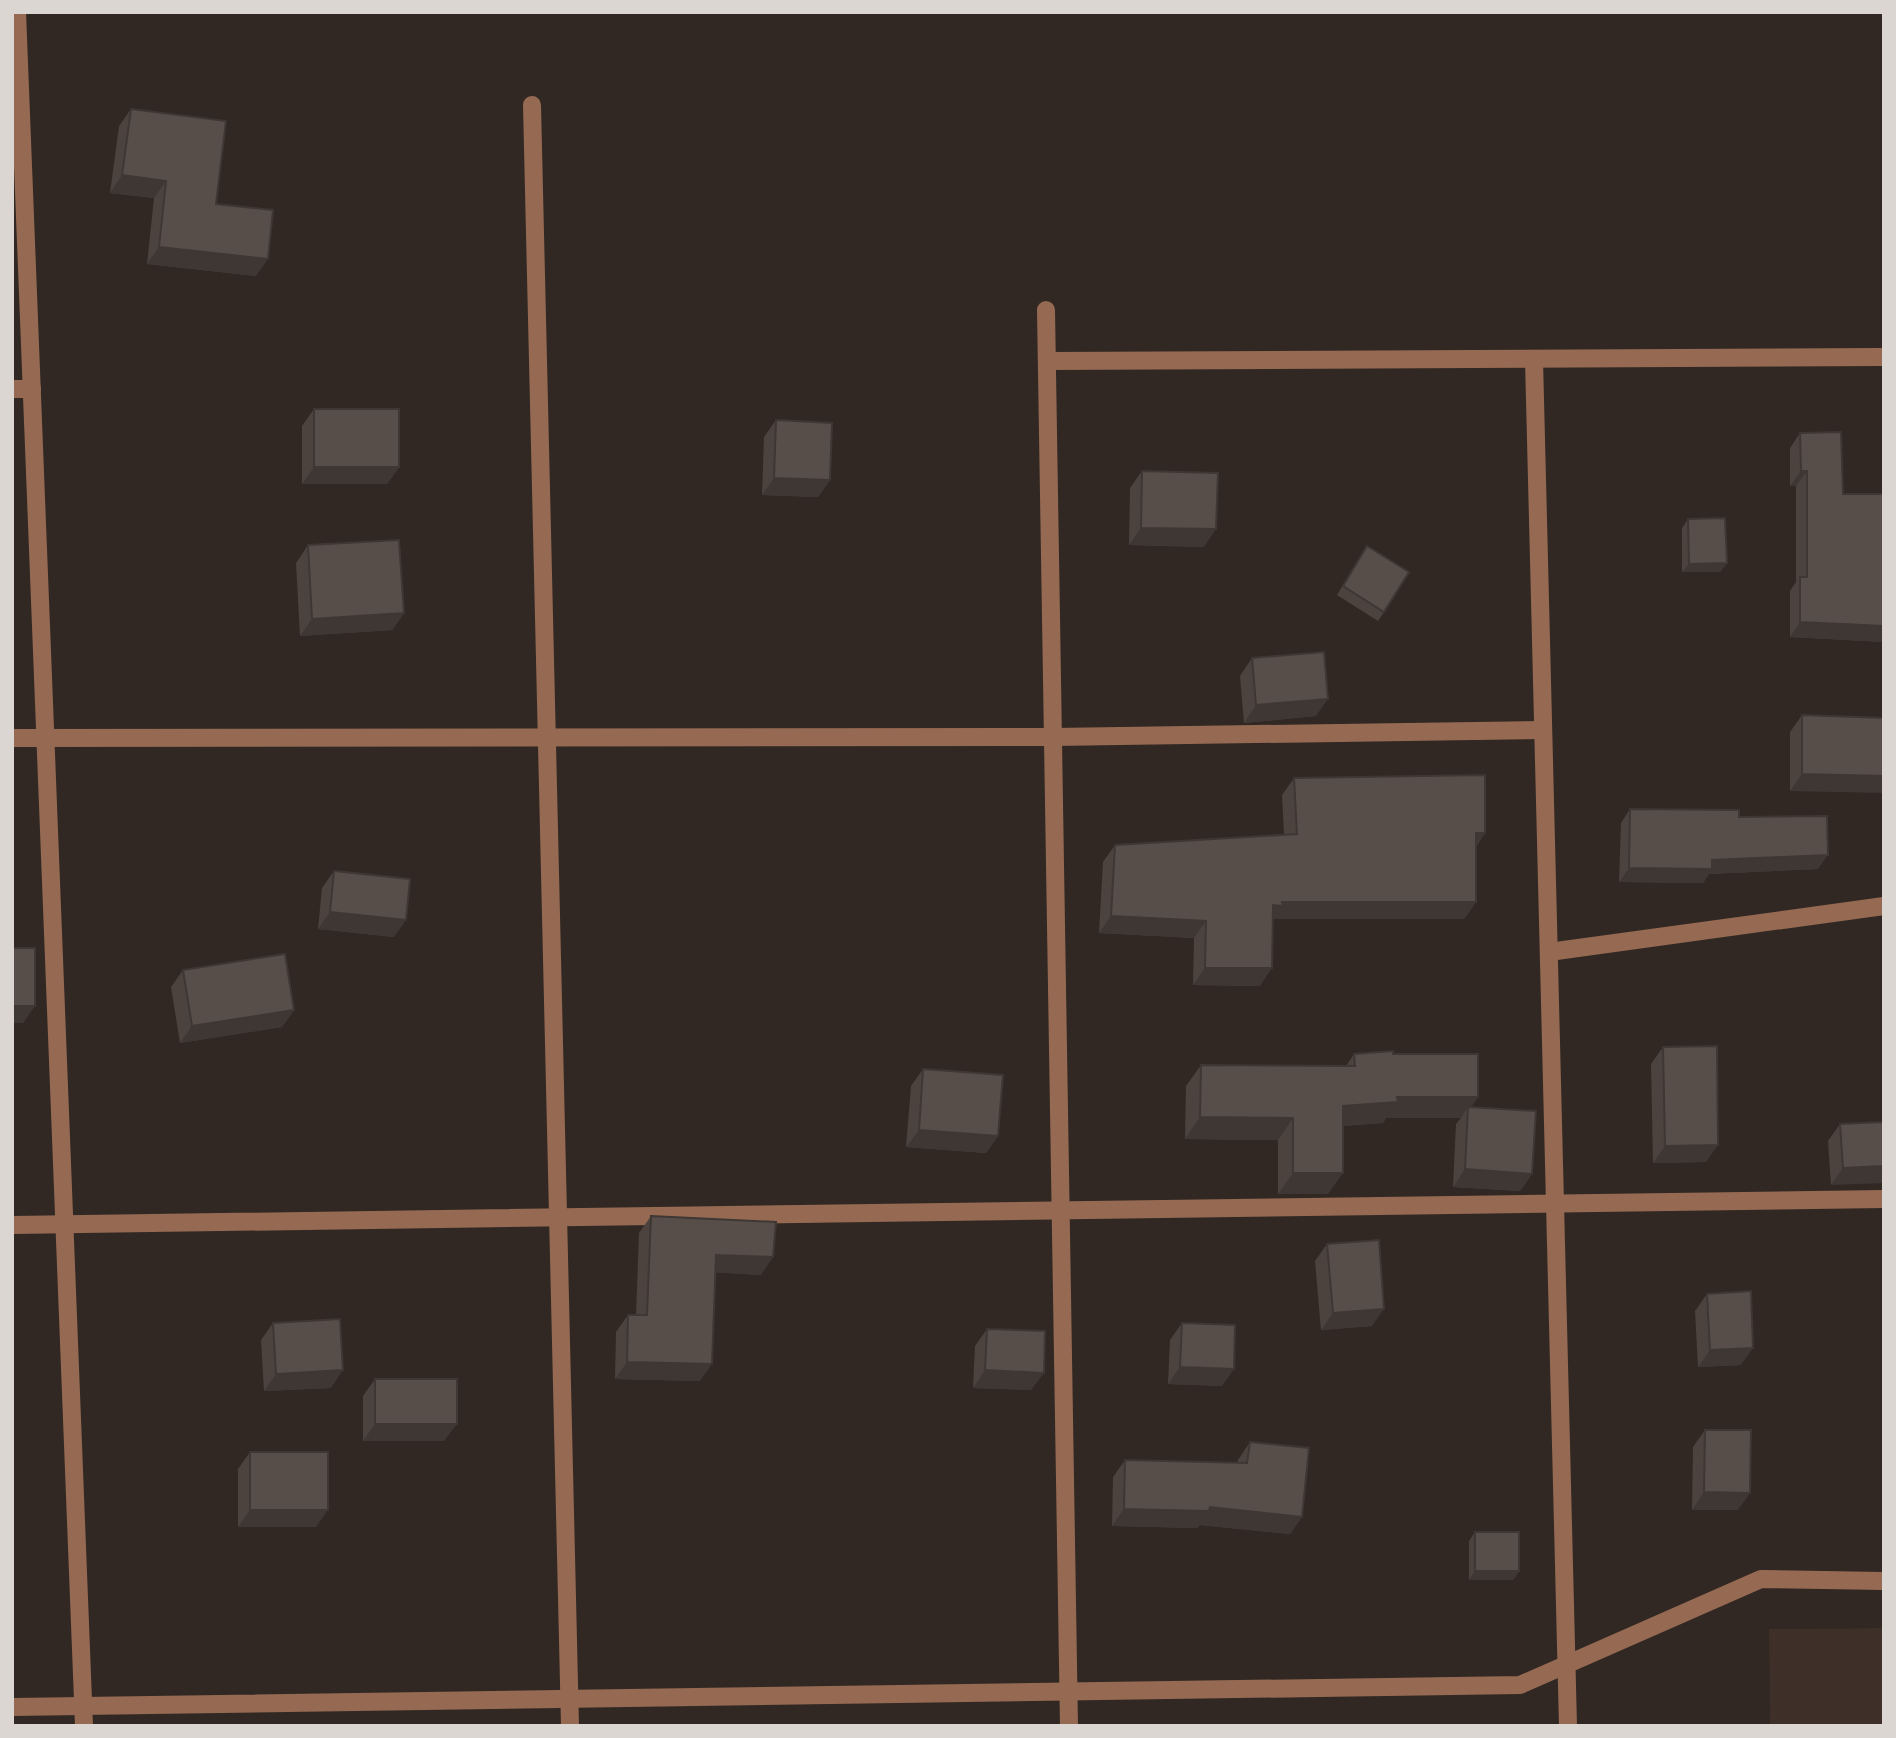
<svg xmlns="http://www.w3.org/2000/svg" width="1896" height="1738" viewBox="0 0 1896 1738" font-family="'DM Sans',sans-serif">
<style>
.built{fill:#3e2f28}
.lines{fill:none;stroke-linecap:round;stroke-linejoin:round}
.minor{stroke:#966a52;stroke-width:18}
.wall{fill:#4c433f}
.shaded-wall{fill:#3e3733}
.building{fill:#584e49;stroke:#3e3733;stroke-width:2}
</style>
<rect width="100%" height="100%" fill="#312823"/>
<polygon class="built" points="1884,1628 1884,1726 1770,1726 1769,1629"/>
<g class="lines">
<g class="minor">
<polyline points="17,12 84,1726"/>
<polyline points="532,105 570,1726"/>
<polyline points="1046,310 1069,1726"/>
<polyline points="1534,359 1568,1726"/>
<polyline points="1047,361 1884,357"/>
<polyline points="12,389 32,389"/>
<polyline points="12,738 1053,737 1543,730"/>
<polyline points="1549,952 1884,906"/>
<polyline points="12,1225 1884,1199"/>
<polyline points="12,1707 1520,1685 1761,1579 1884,1581"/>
</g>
</g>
<g class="wall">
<polygon points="131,109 216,204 256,276 147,264 154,198 110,193 119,126"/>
<polygon points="314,409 399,467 387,484 302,484 302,426"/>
<polygon points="776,420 830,480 818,497 762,495 764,437"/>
<polygon points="1800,433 1843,494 1884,642 1790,637 1790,591 1796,582 1796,486 1790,486 1790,448"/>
<polygon points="1142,471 1204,547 1129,545 1130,488"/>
<polygon points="1688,519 1727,563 1720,572 1682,572 1682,528"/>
<polygon points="308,545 404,613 392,630 300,636 296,563"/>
<polygon points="1367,546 1384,612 1378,621 1337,595"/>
<polygon points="1252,658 1316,716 1244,723 1240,676"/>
<polygon points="1802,715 1884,718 1790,791 1790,732"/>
<polygon points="1294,778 1485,833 1476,847 1476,902 1464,919 1273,919 1260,986 1193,985 1194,938 1099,933 1103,862 1115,845 1284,834 1282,795"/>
<polygon points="1630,809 1739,817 1818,869 1709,874 1703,883 1619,882 1621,823"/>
<polygon points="334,871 394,937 318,929 322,888"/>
<polygon points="183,970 294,1010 282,1027 180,1043 171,987"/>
<polygon points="1663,1047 1706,1162 1653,1163 1651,1064"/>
<polygon points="1354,1054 1393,1054 1478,1097 1471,1107 1532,1174 1520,1191 1453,1187 1456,1124 1461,1118 1386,1118 1383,1123 1343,1126 1328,1194 1278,1194 1278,1140 1185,1139 1186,1086 1201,1065 1346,1066"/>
<polygon points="923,1069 998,1136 986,1153 906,1147 911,1086"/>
<polygon points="1884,1122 1831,1185 1828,1141 1840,1124"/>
<polygon points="651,1216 761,1275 715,1272 700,1381 615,1379 616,1332 628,1315 636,1315 639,1233"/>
<polygon points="1327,1244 1372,1326 1321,1330 1315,1261"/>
<polygon points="1707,1294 1741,1365 1698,1367 1695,1311"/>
<polygon points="273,1323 331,1388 264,1391 261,1340"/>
<polygon points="1182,1323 1222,1386 1168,1384 1170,1340"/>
<polygon points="987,1329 1031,1390 973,1388 975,1346"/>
<polygon points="375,1379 444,1441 363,1441 363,1396"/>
<polygon points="1705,1430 1738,1510 1692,1510 1693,1447"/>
<polygon points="1250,1442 1302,1517 1290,1534 1200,1525 1197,1528 1112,1526 1113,1477 1125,1460 1237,1463 1238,1460"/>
<polygon points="250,1452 316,1527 238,1527 238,1469"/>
<polygon points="1475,1532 1519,1571 1513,1580 1469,1580 1469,1541"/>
</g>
<g class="shaded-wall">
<polygon points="122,175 166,181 154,198 110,193"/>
<polygon points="159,247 268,259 256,276 147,264"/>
<polygon points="314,467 399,467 387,484 302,484"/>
<polygon points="1801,471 1807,471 1796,486 1790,486"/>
<polygon points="774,478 830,480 818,497 762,495"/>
<polygon points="1141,528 1216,529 1204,547 1129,545"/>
<polygon points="1727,563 1720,572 1682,572 1689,564"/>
<polygon points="404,613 392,630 300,636 312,619"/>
<polygon points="1800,622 1884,626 1884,642 1790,637"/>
<polygon points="1328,699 1316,716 1244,723 1256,705"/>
<polygon points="1802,774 1884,776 1884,793 1790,791"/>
<polygon points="1476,833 1485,833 1473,850"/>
<polygon points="1828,855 1818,869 1709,874 1703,883 1619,882 1629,868 1712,860"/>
<polygon points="1282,902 1476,902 1464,919 1272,919 1273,905"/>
<polygon points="330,912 406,920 394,937 318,929"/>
<polygon points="1111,916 1206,921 1194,938 1099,933"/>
<polygon points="1205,968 1272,968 1260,986 1193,985"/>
<polygon points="12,1006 35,1006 23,1023 12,1023"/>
<polygon points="294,1010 282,1027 180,1043 192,1026"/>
<polygon points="1397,1097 1478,1097 1468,1111 1468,1107 1461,1118 1386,1118 1383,1123 1328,1127 1343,1106"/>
<polygon points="1200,1117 1293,1118 1278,1140 1185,1139"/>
<polygon points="919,1130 998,1136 986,1153 906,1147"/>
<polygon points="1718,1145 1706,1162 1653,1163 1665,1146"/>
<polygon points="1884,1166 1884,1183 1831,1185 1843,1168"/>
<polygon points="1465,1169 1532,1174 1520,1191 1453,1187"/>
<polygon points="1293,1173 1343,1173 1328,1194 1278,1194"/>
<polygon points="716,1255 773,1257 761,1275 704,1272"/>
<polygon points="1384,1309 1372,1326 1321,1330 1333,1313"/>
<polygon points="1753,1348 1741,1365 1698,1367 1710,1350"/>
<polygon points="627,1362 712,1364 700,1381 615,1379"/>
<polygon points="1180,1367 1234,1369 1222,1386 1168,1384"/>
<polygon points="343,1370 331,1388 264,1391 276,1374"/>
<polygon points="985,1370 1044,1373 1031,1390 973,1388"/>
<polygon points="375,1424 457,1424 444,1441 363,1441"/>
<polygon points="1704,1492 1750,1493 1738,1510 1692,1510"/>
<polygon points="1210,1507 1302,1517 1290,1534 1200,1525 1197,1528 1112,1526 1124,1509"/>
<polygon points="250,1510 328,1510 316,1527 238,1527"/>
<polygon points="1475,1571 1519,1571 1513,1580 1469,1580"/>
</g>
<g class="building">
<polygon points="131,109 226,121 216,204 273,210 268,259 159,247 166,181 122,175"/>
<rect x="314" y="409" width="85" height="58"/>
<polygon points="776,420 832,423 830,480 774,478"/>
<polygon points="1841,432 1843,494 1884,494 1884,626 1800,622 1800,577 1807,577 1807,471 1801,471 1800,433"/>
<polygon points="1142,471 1218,473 1216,529 1141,528"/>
<polygon points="1725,518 1727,563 1689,564 1688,519"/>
<polygon points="399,540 404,613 312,619 308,545"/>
<polygon points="1367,546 1409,572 1384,612 1343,586"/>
<polygon points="1324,652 1328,699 1256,705 1252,658"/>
<polygon points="1802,715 1884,718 1884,776 1802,774"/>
<polygon points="1485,775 1485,833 1476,833 1476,902 1282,902 1282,906 1273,905 1272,968 1205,968 1206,921 1111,916 1115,845 1297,834 1294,778"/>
<polygon points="1630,809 1739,810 1739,817 1827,816 1828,855 1712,860 1712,869 1629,868"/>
<polygon points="334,871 410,879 406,920 330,912"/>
<rect x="12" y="948" width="23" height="58"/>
<polygon points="285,954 294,1010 192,1026 183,970"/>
<polygon points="1717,1046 1718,1145 1665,1146 1663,1047"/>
<polygon points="1393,1051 1393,1054 1478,1054 1478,1097 1397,1097 1398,1102 1343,1106 1343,1173 1293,1173 1293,1118 1200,1117 1201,1065 1355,1066 1354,1054"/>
<polygon points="923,1069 1003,1075 998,1136 919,1130"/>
<polygon points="1468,1107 1536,1111 1532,1174 1465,1169"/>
<polygon points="1884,1122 1884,1166 1843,1168 1840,1124"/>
<polygon points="651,1216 776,1222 773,1257 716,1255 712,1364 627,1362 628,1315 647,1315"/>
<polygon points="1379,1240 1384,1309 1333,1313 1327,1244"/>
<polygon points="1751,1291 1753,1348 1710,1350 1707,1294"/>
<polygon points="340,1319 343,1370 276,1374 273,1323"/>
<polygon points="1182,1323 1235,1325 1234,1369 1180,1367"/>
<polygon points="987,1329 1045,1331 1044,1373 985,1370"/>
<rect x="375" y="1379" width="82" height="45"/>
<polygon points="1705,1430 1751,1430 1750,1493 1704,1492"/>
<polygon points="1250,1442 1309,1448 1302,1517 1210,1507 1209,1511 1124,1509 1125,1460 1247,1463"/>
<rect x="250" y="1452" width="78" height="58"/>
<rect x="1475" y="1532" width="44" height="39"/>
</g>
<rect width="1896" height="1738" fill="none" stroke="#dcd6d3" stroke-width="28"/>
</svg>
